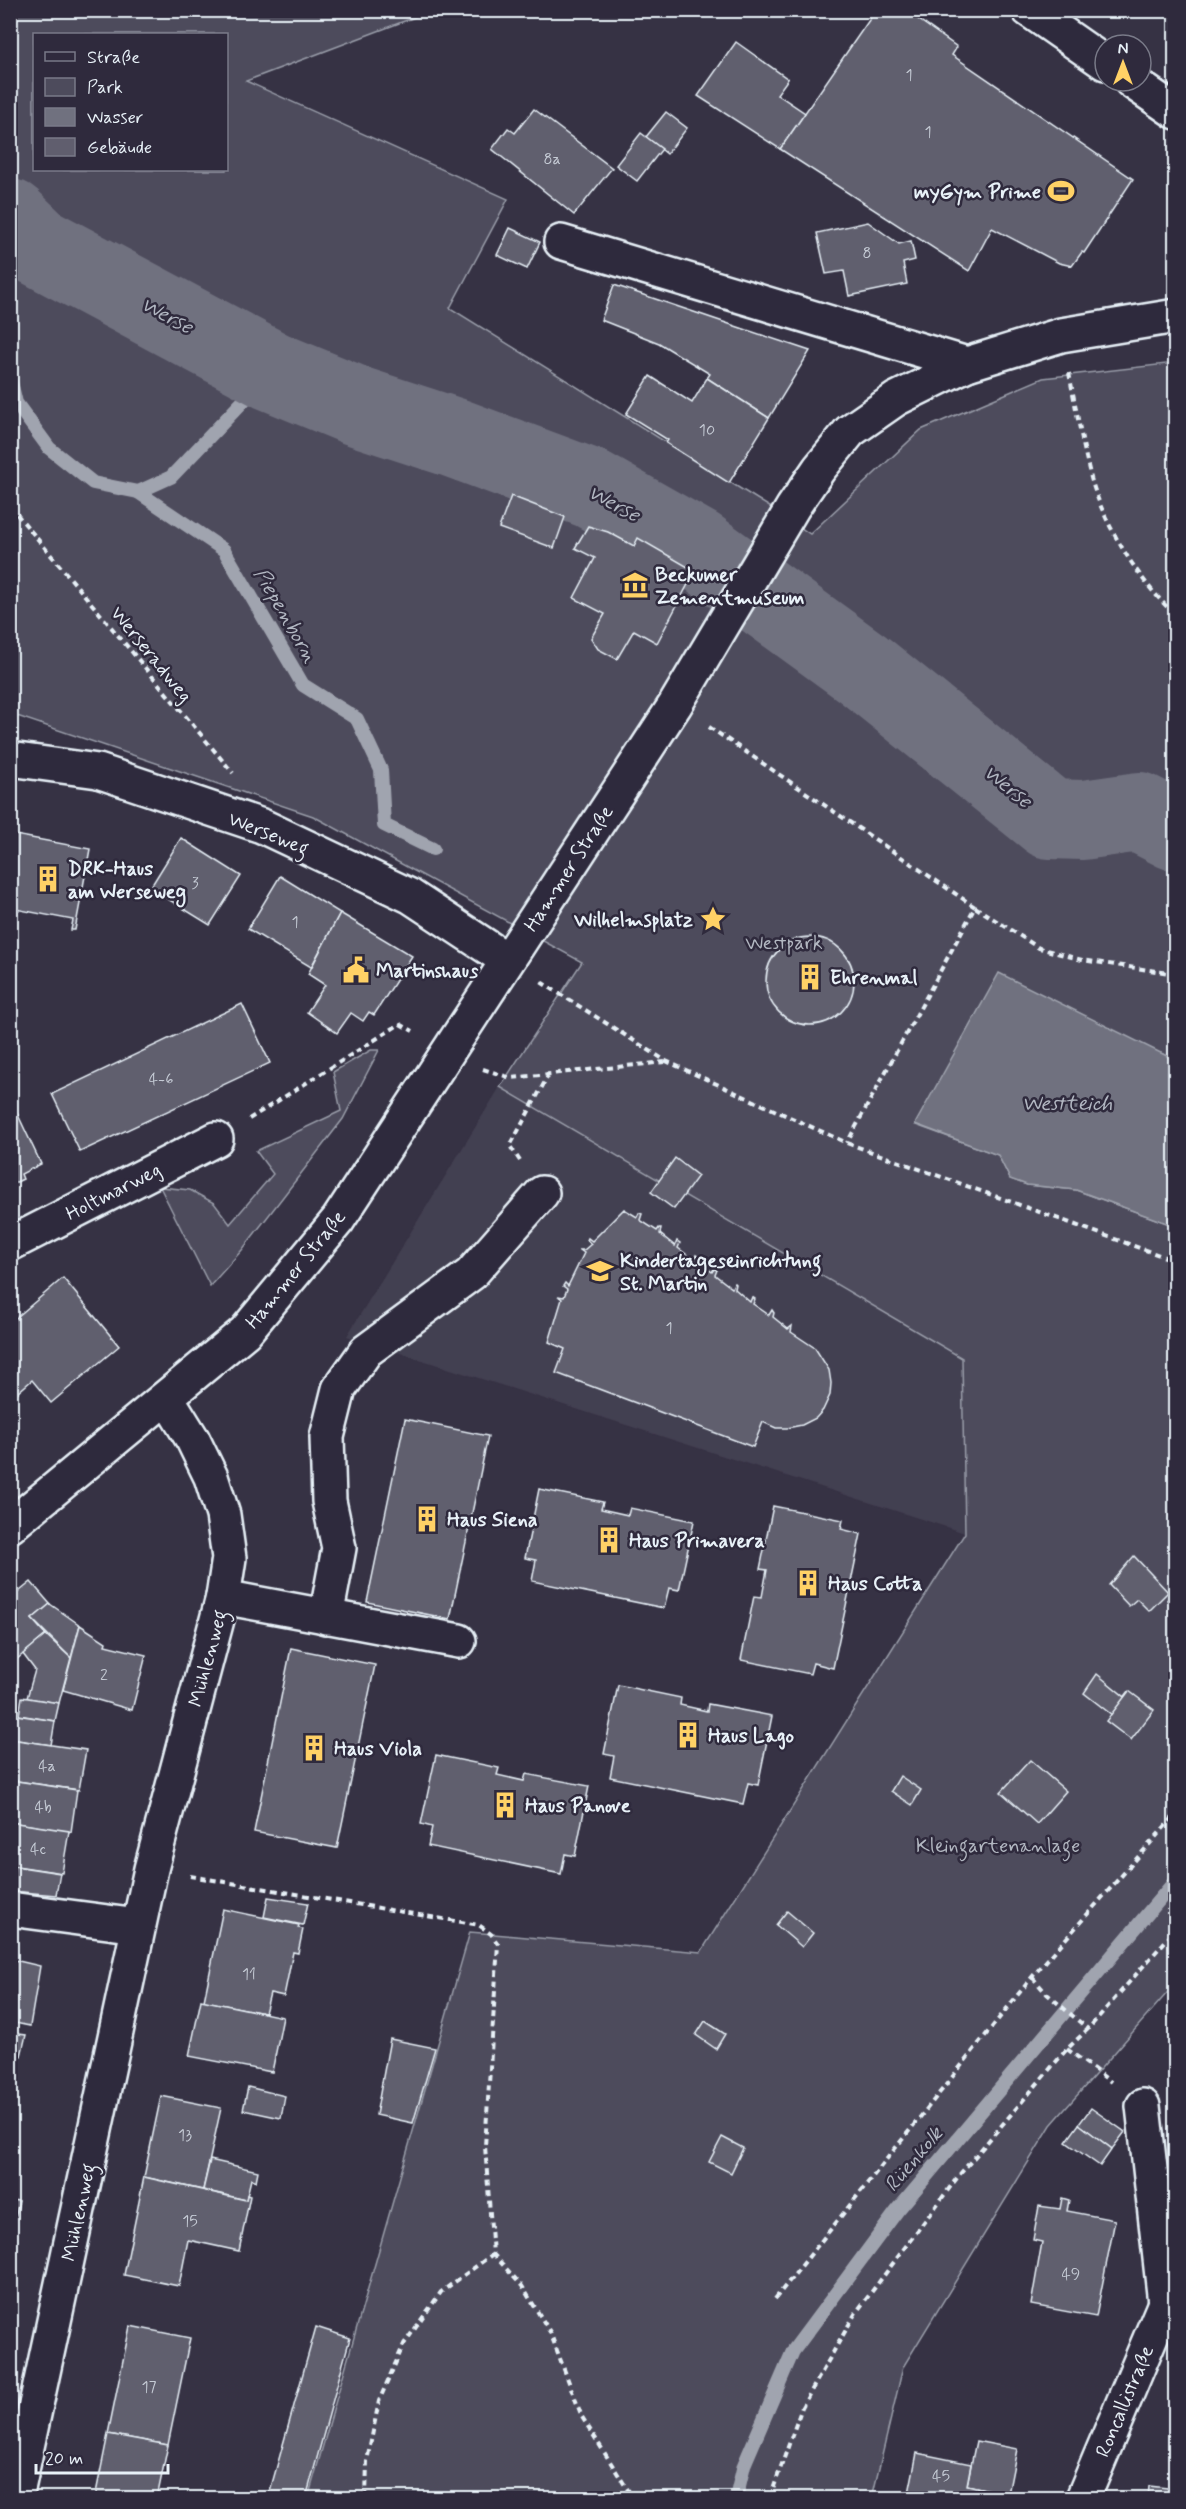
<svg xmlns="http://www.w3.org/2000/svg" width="1186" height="2509" viewBox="0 0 1186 2509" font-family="Mynerve,sans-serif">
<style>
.built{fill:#433f51}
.green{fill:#4d4b5c;stroke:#9a9eaa;stroke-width:1.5;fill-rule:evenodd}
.water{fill:#70717f;stroke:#a0a4af;stroke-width:1.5}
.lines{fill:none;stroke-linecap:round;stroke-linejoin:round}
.stream{stroke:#a0a4af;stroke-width:14}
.river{stroke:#70717f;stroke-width:80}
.building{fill:#605e6e;stroke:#e8f1f8;stroke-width:1.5}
.minor-casing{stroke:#e8f1f8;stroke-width:38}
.major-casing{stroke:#e8f1f8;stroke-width:38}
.path{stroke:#e8f1f8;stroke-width:4;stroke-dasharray:6 4.5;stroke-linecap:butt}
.minor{stroke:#2f2a3d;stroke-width:33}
.major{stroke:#2f2a3d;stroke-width:33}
.labels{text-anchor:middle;stroke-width:5;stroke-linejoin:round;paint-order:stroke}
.number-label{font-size:16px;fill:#c6ccd6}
.poi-label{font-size:20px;font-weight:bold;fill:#e8f1f8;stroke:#2f2a3d;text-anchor:start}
.street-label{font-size:20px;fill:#e8f1f8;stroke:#2f2a3d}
.park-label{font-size:20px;fill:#b2b7c1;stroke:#2f2a3d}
.water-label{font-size:21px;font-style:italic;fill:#b2b7c2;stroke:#2f2a3d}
</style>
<rect width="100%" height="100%" fill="#363244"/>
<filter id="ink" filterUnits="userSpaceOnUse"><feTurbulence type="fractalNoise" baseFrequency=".0167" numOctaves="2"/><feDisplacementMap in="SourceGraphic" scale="12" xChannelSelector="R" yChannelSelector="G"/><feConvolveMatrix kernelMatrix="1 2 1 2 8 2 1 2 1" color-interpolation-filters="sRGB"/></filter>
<g filter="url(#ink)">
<polygon class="built" points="500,1087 962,1358 965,1533 347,1336"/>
<g class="green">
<path d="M 11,11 L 431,11 L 246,81 L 508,199 L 450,308 L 773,509 L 810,534 L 921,430 L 1043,378 L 1175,363 L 1175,1060 L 1161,1053 L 916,1125 L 998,1155 L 1010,1179 L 1027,1185 L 1076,1190 L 1175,1226 L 1175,1984 L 1051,2125 L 903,2367 L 872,2498 L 308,2498 L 470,1932 L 701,1952 L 965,1533 L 962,1358 L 500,1087 L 582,962 L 313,816 L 11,714 ZM 34,34 L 226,34 L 226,170 L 34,170 Z"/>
<polygon points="371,1050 379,1050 343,1119 242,1250 210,1286 160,1187 190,1190 214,1203 230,1224 273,1174 256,1151 341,1111 333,1072"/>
</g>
<polygon class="water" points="999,973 1175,1060 1175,1226 1076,1190 1027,1185 1010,1179 998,1155 915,1124"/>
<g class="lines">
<g class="stream">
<polyline points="10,378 16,403 49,448 93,483 138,492 171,477 272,371"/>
<polyline points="138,492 224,550 303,685 357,719 381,770 384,825 433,849"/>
<polyline points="736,2498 744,2465 793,2351 897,2211 1176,1880"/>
</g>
<polyline class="river" points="10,219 38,246 272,371 357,406 455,438 592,489 698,549 862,668 1050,819 1083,820 1139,812 1176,831"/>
</g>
<g class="building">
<polygon points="876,10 905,10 957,47 952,55 1133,179 1084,253 1082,252 1072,266 1059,263 992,228 969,271 780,149"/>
<polygon points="736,42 788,79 777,94 805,113 780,149 698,96"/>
<polygon points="534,109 612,168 574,215 492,149 508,128 515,133"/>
<polygon points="666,112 687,128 667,154 646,137"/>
<polygon points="641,133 662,149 637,181 616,165"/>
<polygon points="868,222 899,244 911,241 915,260 903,263 907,284 849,296 844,271 826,274 817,233"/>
<polygon points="510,228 540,242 527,269 497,255"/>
<polygon points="614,285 738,327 810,351 769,418 707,378 710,374 659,343 601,320"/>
<polygon points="650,376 692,403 707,378 769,418 729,483 666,443 668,440 626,414"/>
<polygon points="511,496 565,517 554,548 499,528"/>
<polygon points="588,526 608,532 634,546 638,538 695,571 657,643 634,630 617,659 598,649 591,638 605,614 574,598 595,558 575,548"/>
<polygon points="10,834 90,849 75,930 71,930 73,920 10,908"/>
<polygon points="181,838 241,876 210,925 150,888"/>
<polygon points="280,876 340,913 311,967 248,929"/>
<polygon points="340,913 412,956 374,1015 369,1012 363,1021 351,1013 337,1033 307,1012 325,985 308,974"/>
<circle cx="810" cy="981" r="44"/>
<polygon points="242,1004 270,1063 80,1152 52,1094"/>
<polygon points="10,1098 41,1164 21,1174 23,1179 10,1185"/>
<polygon points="675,1158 698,1176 674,1209 651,1192"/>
<polygon points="624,1209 637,1217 639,1213 642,1214 640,1220 657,1231 659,1228 661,1228 660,1234 675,1246 677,1241 680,1243 678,1248 694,1260 696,1255 699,1257 698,1261 712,1272 714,1269 717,1270 715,1275 732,1288 734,1283 736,1284 735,1289 750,1302 752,1297 755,1299 753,1304 769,1315 772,1310 774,1313 773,1317 788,1329 792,1326 791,1332 815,1348 829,1370 831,1383 830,1395 823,1410 816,1418 802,1425 787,1428 776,1428 763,1422 753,1447 556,1373 565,1349 549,1342 562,1299 558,1296 564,1297 567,1289 563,1286 565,1283 568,1286 584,1253 580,1250 584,1250 591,1244 587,1240 588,1238 592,1241"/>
<polygon points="63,1278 119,1346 51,1403 32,1380 10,1399 10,1323"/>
<polygon points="405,1419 488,1436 450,1619 367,1602"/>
<polygon points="539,1489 603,1502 601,1509 628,1515 630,1508 694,1521 679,1590 669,1588 664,1608 532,1581 536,1560 525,1558"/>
<polygon points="773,1506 843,1520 841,1529 861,1534 833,1668 813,1663 810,1674 741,1660 754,1596 762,1597 767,1570 760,1569"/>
<polygon points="1134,1556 1168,1592 1149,1611 1137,1599 1129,1606 1109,1585"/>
<polygon points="31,1582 50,1604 32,1619 46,1635 10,1665 10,1599"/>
<polygon points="1176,1591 1176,1607 1167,1600"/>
<polygon points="50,1604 80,1625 71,1658 32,1619"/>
<polygon points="80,1625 106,1642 105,1645 146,1655 132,1710 63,1690"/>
<polygon points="46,1635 71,1658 59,1703 27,1698 35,1670 23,1654"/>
<polygon points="291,1648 375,1665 337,1848 254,1832"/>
<polygon points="1097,1674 1125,1697 1112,1715 1084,1693"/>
<polygon points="618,1685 681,1698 680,1705 707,1711 708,1704 772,1716 758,1785 748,1783 743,1804 610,1777 614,1756 604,1754"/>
<polygon points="1129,1691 1154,1710 1131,1740 1106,1721"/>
<polygon points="22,1697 59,1703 55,1721 19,1715"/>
<polygon points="10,1714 55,1721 51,1745 10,1739"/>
<polygon points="10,1739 86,1750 79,1790 10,1780"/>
<polygon points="436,1755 499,1768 497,1775 524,1781 526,1774 589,1786 575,1856 565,1854 561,1874 428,1846 432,1827 421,1824"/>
<polygon points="1030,1760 1066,1791 1037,1824 1001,1792"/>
<polygon points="900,1776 921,1790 912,1805 891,1791"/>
<polygon points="10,1780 77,1790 71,1832 10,1822"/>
<polygon points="10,1822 69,1831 62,1873 10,1865"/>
<polygon points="14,1866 60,1873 56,1895 11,1891"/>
<polygon points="268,1897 308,1903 303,1925 264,1917"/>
<polygon points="223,1909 299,1925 298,1928 303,1929 298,1953 293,1952 284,1996 270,1993 265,2013 204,2001"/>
<polygon points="787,1911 813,1933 802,1947 776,1925"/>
<polygon points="10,1959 40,1966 30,2026 10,2022"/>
<polygon points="201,2000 283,2017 272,2072 189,2056"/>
<polygon points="705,2021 725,2034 716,2049 696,2035"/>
<polygon points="10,2033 26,2035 21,2056 10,2054"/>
<polygon points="390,2039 435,2048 413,2123 376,2115"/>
<polygon points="10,2077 17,2078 10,2110"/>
<polygon points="248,2087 285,2096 281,2118 243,2110"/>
<polygon points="161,2096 221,2108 203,2190 144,2177"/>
<polygon points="1091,2108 1125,2132 1112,2149 1079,2124"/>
<polygon points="1079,2124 1112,2149 1100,2166 1066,2142"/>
<polygon points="722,2137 743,2148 731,2173 709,2162"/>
<polygon points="210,2160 258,2171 256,2181 251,2179 246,2200 203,2190"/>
<polygon points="144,2177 246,2200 247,2195 250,2196 239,2251 188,2240 179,2286 124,2275"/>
<polygon points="1062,2198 1069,2200 1067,2211 1115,2220 1096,2317 1031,2305 1042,2242 1033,2240 1039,2206 1060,2209"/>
<polygon points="10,2200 19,2201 10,2242"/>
<polygon points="130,2326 190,2338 168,2445 108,2434"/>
<polygon points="316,2327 350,2338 306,2498 268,2498"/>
<polygon points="108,2434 168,2445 157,2498 95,2498"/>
<polygon points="976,2441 1017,2449 1008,2494 967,2485"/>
<polygon points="917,2453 971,2464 967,2485 1006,2494 1005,2498 908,2498"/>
<polygon points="1149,2486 1176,2489 1176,2498 1148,2498"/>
</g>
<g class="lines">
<g class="minor-casing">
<g id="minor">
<polyline points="561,242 967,364"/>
<polyline points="10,759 98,771 262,826 410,896 507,960"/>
<polyline points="10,1244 216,1139"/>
<polyline points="223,1597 459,1641"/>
<polyline points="326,1617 339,1548 329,1501 327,1437 339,1389 366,1351 471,1274 542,1193"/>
<polyline points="10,1909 138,1926"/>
<polyline points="1143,2106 1165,2303"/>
<polyline points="1083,2498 1165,2303 1176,2304"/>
</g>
</g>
<g class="major-casing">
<g id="major">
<polyline points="1029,10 1105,63"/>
<polyline points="1131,81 1176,112"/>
<polyline points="10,1526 245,1332 338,1220 675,705 793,507 819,469 850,431 896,399 967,364 1061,335 1176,316"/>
<polyline points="16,2498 151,1869 223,1597 229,1558 223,1515 211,1477 193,1440 167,1398"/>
</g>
</g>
<g class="path">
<path d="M 1069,373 C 1076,408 1082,443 1091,478 C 1103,523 1140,584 1176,615"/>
<polyline points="10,506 233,773"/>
<polyline points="709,727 975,907 847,1143"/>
<polyline points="975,907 1039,948 1082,960 1176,974"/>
<polyline points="541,982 666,1061 847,1143 1176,1261"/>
<polyline points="483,1069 511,1078 665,1062"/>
<polyline points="249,1119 400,1024 413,1031"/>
<polyline points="520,1161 510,1146 548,1076"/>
<polyline points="190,1876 479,1925 491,1934 498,1944 485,2146 493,2254 522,2286 550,2332 582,2417 633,2498"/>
<polyline points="1032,1977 1047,1994 1088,2029"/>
<polyline points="1067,2049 1111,2082"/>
<polyline points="775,2299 1032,1977 1176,1814"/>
<polyline points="366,2498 367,2461 379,2401 404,2344 441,2292 493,2254"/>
<polyline points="770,2498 802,2407 855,2314 960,2174 1067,2049 1088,2029 1176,1929"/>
</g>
<use href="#minor" class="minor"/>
<use href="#major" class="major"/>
</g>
</g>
<defs>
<g id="stadium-bare" transform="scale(2.07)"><path d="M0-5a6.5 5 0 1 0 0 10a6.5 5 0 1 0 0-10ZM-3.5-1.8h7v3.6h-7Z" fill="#ffd166" stroke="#2f2a3d" stroke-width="2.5" paint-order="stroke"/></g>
<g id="museum-bare" transform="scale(2.07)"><path d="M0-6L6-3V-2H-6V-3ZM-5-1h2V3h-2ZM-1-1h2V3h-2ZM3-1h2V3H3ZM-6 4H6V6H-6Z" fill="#ffd166" stroke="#2f2a3d" stroke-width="2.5" paint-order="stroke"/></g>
<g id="building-bare" transform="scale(2.07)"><path d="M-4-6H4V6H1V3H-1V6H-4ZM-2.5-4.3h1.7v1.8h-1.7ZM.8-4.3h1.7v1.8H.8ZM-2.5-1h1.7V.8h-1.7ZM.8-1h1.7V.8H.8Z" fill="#ffd166" stroke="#2f2a3d" stroke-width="2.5" paint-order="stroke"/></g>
<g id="sight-bare" transform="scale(2.07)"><path d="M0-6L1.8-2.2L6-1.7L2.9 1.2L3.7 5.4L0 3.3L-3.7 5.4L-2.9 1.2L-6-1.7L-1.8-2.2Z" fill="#ffd166" stroke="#2f2a3d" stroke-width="2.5" paint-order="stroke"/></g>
<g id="civic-bare" transform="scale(2.07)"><path d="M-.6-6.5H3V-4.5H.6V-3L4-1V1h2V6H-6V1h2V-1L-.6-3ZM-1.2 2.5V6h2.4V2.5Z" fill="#ffd166" stroke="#2f2a3d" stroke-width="2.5" paint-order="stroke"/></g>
<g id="school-bare" transform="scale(2.07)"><path d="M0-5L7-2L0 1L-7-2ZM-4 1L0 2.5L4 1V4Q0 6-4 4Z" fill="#ffd166" stroke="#2f2a3d" stroke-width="2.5" paint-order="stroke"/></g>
</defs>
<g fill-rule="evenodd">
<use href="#stadium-bare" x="1061" y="191"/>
<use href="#museum-bare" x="635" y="585"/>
<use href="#building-bare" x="48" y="879"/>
<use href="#sight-bare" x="713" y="919"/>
<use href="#civic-bare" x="356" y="970"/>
<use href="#building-bare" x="810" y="977"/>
<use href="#school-bare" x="600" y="1271"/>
<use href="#building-bare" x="427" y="1519"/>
<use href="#building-bare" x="609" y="1540"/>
<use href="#building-bare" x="808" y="1583"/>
<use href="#building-bare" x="688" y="1735"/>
<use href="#building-bare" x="314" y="1748"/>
<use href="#building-bare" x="505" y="1805"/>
</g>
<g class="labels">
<g class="number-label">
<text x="909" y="80">1</text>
<text x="928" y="137">1</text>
<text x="552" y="164">8a</text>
<text x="867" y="258">8</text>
<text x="707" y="435">10</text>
<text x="195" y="888">3</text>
<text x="295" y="927">1</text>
<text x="161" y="1084">4-6</text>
<text x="669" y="1333">1</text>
<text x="104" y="1680">2</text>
<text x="47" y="1771">4a</text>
<text x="43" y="1812">4b</text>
<text x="38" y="1854">4c</text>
<text x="249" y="1979">11</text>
<text x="185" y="2140">13</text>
<text x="190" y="2226">15</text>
<text x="1071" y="2279">49</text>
<text x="149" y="2392">17</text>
<text x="941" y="2481">45</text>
</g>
<g class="poi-label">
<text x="1041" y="198" text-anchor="end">myGym Prime</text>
<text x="655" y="581">Beckumer<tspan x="655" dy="23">Zementmuseum</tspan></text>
<text x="68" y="875">DRK-Haus<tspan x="68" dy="23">am Werseweg</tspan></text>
<text x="693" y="926" text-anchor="end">Wilhelmsplatz</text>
<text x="376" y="977">Martinshaus</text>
<text x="830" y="984">Ehrenmal</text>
<text x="620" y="1267">Kindertageseinrichtung<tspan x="620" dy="23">St. Martin</tspan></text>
<text x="447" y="1526">Haus Siena</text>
<text x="629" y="1547">Haus Primavera</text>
<text x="828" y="1590">Haus Cotta</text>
<text x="708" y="1742">Haus Lago</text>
<text x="334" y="1755">Haus Viola</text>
<text x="525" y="1812">Haus Panove</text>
</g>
<g class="street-label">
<text transform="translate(152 654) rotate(51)" y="7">Werseradweg</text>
<text transform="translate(269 833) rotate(22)" y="7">Werseweg</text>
<text transform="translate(568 868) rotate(-57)" y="7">Hammer Straße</text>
<text transform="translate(113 1191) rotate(-27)" y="7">Holtmarweg</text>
<text transform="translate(295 1269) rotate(-51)" y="7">Hammer Straße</text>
<text transform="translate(207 1658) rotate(-75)" y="7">Mühlenweg</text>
<text transform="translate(78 2212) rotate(-78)" y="7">Mühlenweg</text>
<text transform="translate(1124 2401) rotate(-67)" y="7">Roncallistraße</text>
</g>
<g class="park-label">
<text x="784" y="949">Westpark</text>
<text x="998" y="1852">Kleingartenanlage</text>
</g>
<g class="water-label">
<text transform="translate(167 315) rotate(28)" y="7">Werse</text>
<text transform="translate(614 503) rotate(28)" y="7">Werse</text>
<text transform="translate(286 615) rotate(60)" y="7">Piepenborn</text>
<text transform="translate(1008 786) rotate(39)" y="7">Werse</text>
<text x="1067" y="1110">Westteich</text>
<text transform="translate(913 2159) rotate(-50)" y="7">Rüenkolk</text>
</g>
</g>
<rect width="1186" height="2509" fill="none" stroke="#2f2a3d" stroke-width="36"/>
<rect x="18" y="18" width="1150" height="2473" fill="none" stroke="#e8f1f8" stroke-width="2" filter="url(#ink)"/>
<rect x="33" y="33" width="195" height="138" fill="#2f2a3d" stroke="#797a88" stroke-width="1.5"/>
<rect x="45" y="52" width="30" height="9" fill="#2f2a3d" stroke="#797a88" stroke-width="1.5"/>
<text x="87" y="63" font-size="18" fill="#e8f1f8">Straße</text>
<rect x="45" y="78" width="30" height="18" fill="#4d4b5c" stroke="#797a88" stroke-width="1.5"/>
<text x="87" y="93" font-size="18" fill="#e8f1f8">Park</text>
<rect x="45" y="108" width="30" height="18" fill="#70717f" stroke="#797a88" stroke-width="1.5"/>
<text x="87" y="123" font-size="18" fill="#e8f1f8">Wasser</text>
<rect x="45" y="138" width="30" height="18" fill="#605e6e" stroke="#797a88" stroke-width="1.5"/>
<text x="87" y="153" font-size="18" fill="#e8f1f8">Gebäude</text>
<g transform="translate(1123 63)"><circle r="28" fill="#2f2a3d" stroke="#797a88" stroke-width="1.5"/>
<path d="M0-4.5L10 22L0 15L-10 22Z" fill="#ffd166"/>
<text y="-9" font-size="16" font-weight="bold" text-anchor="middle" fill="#e8f1f8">N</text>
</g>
<path d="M36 2464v9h132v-9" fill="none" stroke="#e8f1f8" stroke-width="3"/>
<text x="45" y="2464" font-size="18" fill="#e8f1f8" stroke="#2f2a3d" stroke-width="4.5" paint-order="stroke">20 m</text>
</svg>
